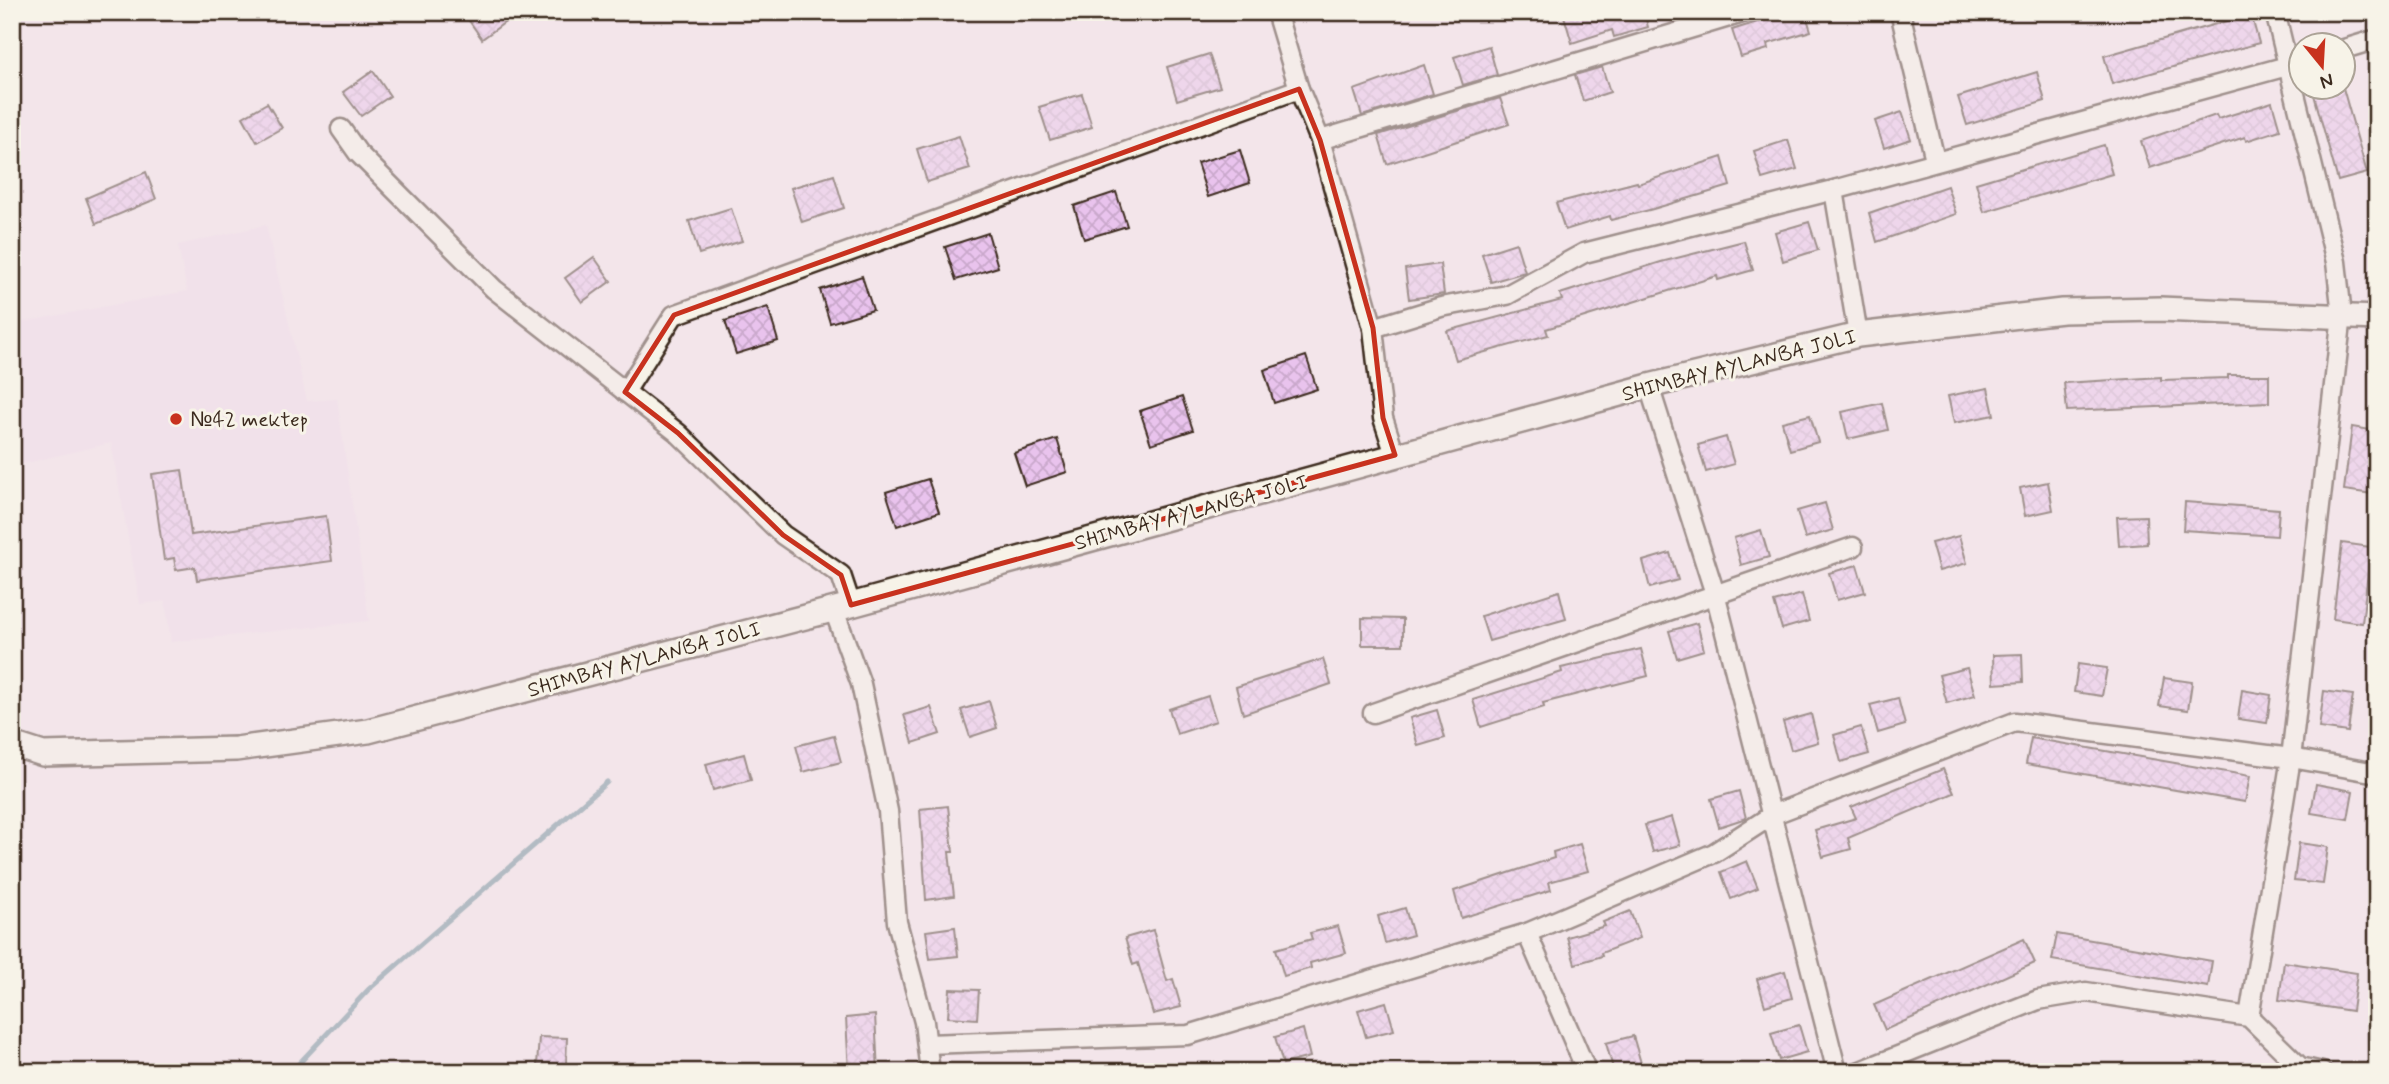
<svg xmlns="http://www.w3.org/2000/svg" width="2389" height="1084" viewBox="0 0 2389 1084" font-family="Mynerve,sans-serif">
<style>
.built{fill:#f0dbeb}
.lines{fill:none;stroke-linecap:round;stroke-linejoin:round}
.stream{stroke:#658794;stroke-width:5}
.building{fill:url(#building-cross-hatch);stroke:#3b2a1e;stroke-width:2}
.minor-casing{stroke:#3b2a1e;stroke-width:23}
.major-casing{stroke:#3b2a1e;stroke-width:28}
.minor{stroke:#f7f3e8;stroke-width:18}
.major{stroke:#f7f3e8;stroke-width:23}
.marked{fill:none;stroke:#c8321e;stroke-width:5;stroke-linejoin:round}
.poi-dot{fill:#c8321e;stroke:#f7f3e8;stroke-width:2.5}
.labels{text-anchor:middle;stroke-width:6;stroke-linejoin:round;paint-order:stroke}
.street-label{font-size:21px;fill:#3b2a1e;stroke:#f7f3e8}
.poi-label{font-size:21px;fill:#3b2a1e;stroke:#f7f3e8;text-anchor:start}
</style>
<defs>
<pattern id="building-cross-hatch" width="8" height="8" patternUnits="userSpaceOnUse" patternTransform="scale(1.75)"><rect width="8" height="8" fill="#e9c3ed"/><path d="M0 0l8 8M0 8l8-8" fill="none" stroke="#c9a8cb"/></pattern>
</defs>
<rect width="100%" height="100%" fill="#f3e5ea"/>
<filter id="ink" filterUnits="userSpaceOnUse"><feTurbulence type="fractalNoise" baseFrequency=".0143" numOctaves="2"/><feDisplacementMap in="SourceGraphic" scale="14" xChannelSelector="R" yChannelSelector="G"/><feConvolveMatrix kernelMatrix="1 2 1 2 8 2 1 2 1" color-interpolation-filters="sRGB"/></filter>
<g filter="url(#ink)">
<polygon class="built" points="266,225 307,401 337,399 369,621 171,642 165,601 140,604 111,443 22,464 12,437 12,324 187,291 178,245"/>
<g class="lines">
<polyline class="stream" points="291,1072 368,990 607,782"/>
</g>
<g class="building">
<polygon points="463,12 519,12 482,39"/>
<polygon points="1574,12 1644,12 1648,27 1614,37 1612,30 1572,43 1564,16"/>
<polygon points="1768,12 1805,12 1811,31 1767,44 1768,49 1741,57 1732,30 1770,18"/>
<polygon points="2251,14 2259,43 2112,84 2104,56"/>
<polygon points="1489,46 1497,75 1463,85 1454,57"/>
<polygon points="1209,54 1220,87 1177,100 1167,67"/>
<polygon points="1424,65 1433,94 1362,116 1354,90"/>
<polygon points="1602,67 1610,92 1583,101 1575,75"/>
<polygon points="373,71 390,96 361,116 343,92"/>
<polygon points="2037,72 2045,101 1967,125 1958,97"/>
<polygon points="2324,88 2343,88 2367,173 2338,181 2313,91"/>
<polygon points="1082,94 1092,127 1050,140 1039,107"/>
<polygon points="1500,98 1509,124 1387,164 1378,135"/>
<polygon points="2272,102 2280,130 2246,141 2245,137 2150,168 2141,141 2216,115 2218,119"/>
<polygon points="267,103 282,128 257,142 243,117"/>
<polygon points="1902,112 1911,139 1884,148 1875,121"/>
<polygon points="959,136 970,169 927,182 917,149"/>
<polygon points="1788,140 1797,169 1762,179 1754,151"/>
<polygon points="2104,145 2112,174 1984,212 1976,183"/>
<polygon points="1240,150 1250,183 1208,197 1197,163"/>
<polygon points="1722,157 1730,186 1653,209 1611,220 1610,216 1565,230 1556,203 1637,182 1638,184"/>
<polygon points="146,172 156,199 96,224 86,198"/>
<polygon points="834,175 844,208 802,222 791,188"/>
<polygon points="1947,186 1956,214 1877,242 1869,213"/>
<polygon points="1116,192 1127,226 1084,239 1074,206"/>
<polygon points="731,208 742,241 699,254 689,221"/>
<polygon points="1809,222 1818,250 1783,261 1775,232"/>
<polygon points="988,233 998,267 956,280 945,247"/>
<polygon points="1744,241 1753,270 1718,280 1717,276 1646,298 1546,329 1548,335 1456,360 1447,331 1562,300 1560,294 1661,262"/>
<polygon points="1516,243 1525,272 1491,282 1482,254"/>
<polygon points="594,257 611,281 582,302 565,278"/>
<polygon points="1440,264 1444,294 1409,299 1405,269"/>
<polygon points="862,276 873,310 830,323 820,290"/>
<polygon points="768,307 778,341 736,354 725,321"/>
<polygon points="1306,356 1317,389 1274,403 1264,370"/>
<polygon points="2228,375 2269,375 2269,402 2067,411 2064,383 2161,377 2161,380 2228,378"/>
<polygon points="1988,388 1994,415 1954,423 1948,396"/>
<polygon points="1182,397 1193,430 1151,444 1140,411"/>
<polygon points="1882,403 1888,430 1848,439 1842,412"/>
<polygon points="1810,415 1818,442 1790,450 1782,422"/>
<polygon points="2352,427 2377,431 2373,494 2344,490"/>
<polygon points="1726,437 1734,464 1706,472 1698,445"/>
<polygon points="1057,439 1067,472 1025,486 1014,453"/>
<polygon points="182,470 191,535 326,516 332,561 197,580 195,567 176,570 174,558 164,560 152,474"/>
<polygon points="928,479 939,512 897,526 886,492"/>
<polygon points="2048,482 2053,510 2025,516 2020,488"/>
<polygon points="2185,502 2279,509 2277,536 2183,530"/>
<polygon points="1825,503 1833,530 1805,538 1797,511"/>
<polygon points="2146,516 2147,544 2119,546 2117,517"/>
<polygon points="1761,530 1769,557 1741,565 1734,538"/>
<polygon points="1959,536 1967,563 1939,571 1931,543"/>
<polygon points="2342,543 2371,547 2362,623 2333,619"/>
<polygon points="1670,553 1678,580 1650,588 1643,561"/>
<polygon points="1857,565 1865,592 1837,600 1829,573"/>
<polygon points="1559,591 1566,619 1489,641 1481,616"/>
<polygon points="1802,594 1809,621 1782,629 1774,602"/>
<polygon points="1362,618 1403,619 1403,645 1362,645"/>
<polygon points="1697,623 1704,650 1677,658 1669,631"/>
<polygon points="1641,649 1648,676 1543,703 1544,707 1481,727 1473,700 1562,672 1561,668"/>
<polygon points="2022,654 2023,682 1994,684 1993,655"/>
<polygon points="1323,659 1331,684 1243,714 1236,687"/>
<polygon points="2078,664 2107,668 2102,696 2074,692"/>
<polygon points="1967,668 1975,695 1947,703 1939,675"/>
<polygon points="2164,678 2192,682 2188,710 2159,706"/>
<polygon points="2242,690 2271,695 2267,723 2238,719"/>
<polygon points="2324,691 2353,695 2348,732 2319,728"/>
<polygon points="1208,696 1216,721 1177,734 1169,709"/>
<polygon points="1898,698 1905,725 1878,733 1870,705"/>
<polygon points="989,701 997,728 970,737 961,710"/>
<polygon points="931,707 940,734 913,743 904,715"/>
<polygon points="1437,710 1445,738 1418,746 1410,718"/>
<polygon points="1811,714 1818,742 1791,750 1783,722"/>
<polygon points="1861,727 1869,754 1841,762 1834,735"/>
<polygon points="834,736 841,762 803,772 796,746"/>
<polygon points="2031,738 2250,776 2245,802 2026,764"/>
<polygon points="744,754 751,780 713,790 706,764"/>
<polygon points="1943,769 1954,793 1848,838 1851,849 1823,857 1815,830 1856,818 1851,807"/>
<polygon points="2316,784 2353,791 2348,819 2311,813"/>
<polygon points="1739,791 1746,818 1719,827 1711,799"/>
<polygon points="948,806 953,852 949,852 954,896 926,900 920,809"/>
<polygon points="1672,817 1680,845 1653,852 1645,825"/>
<polygon points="2299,843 2328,847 2323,884 2294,881"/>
<polygon points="1580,844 1588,871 1549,882 1551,890 1461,918 1454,891 1554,858 1553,852"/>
<polygon points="1747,861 1758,888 1731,899 1721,872"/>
<polygon points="1405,908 1413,935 1385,943 1378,916"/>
<polygon points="1630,911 1640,938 1601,953 1602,956 1575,964 1567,937 1605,926 1603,922"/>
<polygon points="1338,926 1346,953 1310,963 1311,968 1284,976 1276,949 1312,939 1310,933"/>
<polygon points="955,927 958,956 930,959 926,931"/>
<polygon points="1153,930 1167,981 1173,979 1181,1007 1153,1014 1138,963 1133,965 1125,938"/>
<polygon points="2057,934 2212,961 2208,987 2052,960"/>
<polygon points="2024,939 2035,963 1885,1030 1874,1005"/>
<polygon points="2284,962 2357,973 2352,1011 2279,1000"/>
<polygon points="1785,971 1792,998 1765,1006 1757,979"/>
<polygon points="950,989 979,990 977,1019 948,1017"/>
<polygon points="1386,1002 1394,1030 1366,1037 1358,1010"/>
<polygon points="875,1015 878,1072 849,1072 846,1018"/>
<polygon points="1799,1025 1807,1052 1779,1060 1771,1033"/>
<polygon points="1303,1029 1310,1057 1283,1064 1275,1037"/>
<polygon points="1633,1036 1641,1063 1638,1064 1640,1072 1614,1072 1606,1043"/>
<polygon points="539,1037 567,1038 566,1066 537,1065"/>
</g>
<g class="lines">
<g class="minor-casing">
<g id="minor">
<polyline points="1276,12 1299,89 1320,140 1373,328 1383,418 1395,455"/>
<polyline points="1900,12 1935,160"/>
<polyline points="2344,49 2377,39"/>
<polyline points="341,129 358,153 494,289 678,433 783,535 841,575 851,605"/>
<polyline points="1320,140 1746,12"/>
<polyline points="1834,190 1858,335"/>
<polyline points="1373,328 1441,307 1507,295 1584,253 1834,190 2302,62"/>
<polyline points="1649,386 1716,597 1837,1072"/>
<polyline points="625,392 674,315 1299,89"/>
<polyline points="834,610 861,684 888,811 897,922 924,1022 930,1072"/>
<polyline points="1373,713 1853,547"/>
<polyline points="1527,933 1587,1072"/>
<polyline points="2249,1017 2291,758 2342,315 2336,262 2275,12"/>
<polyline points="927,1044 1188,1035 1527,933 1714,853 1774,814 2015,722 2291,758 2377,773"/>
<polyline points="1858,1072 2038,1000 2086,992 2249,1017 2300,1067 2322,1072"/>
</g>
</g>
<g class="major-casing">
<polyline id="major" points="12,744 43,754 236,749 368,731 851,605 1649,386 1858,335 2062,311 2160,309 2377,318"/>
</g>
<use href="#minor" class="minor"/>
<use href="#major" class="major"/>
</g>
</g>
<path d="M0 0H2389V1084H0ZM 1299,89 L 1320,140 L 1373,328 L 1383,418 L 1395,455 L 851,605 L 841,575 L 783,535 L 678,433 L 625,392 L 674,315 Z" fill="#f3e5ea" fill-opacity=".55" fill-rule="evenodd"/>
<path class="marked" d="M 1299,89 L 1320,140 L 1373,328 L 1383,418 L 1395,455 L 851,605 L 841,575 L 783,535 L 678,433 L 625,392 L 674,315 Z"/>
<circle class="poi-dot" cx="176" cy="419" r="7"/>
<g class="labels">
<g class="street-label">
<text transform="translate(1739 365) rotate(-14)" y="7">SHIMBAY AYLANBA JOLI</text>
<text transform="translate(1191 512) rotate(-15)" y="7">SHIMBAY AYLANBA JOLI</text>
<text transform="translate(644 659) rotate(-15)" y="7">SHIMBAY AYLANBA JOLI</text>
</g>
<g class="poi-label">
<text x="190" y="426">№42 mektep</text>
</g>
</g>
<rect width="2389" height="1084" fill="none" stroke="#f7f3e8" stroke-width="42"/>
<rect x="21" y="21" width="2347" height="1042" fill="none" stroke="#3b2a1e" stroke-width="2.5" filter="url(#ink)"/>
<g transform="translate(2322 66) rotate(162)"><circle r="33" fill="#f7f3e8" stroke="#aca397" stroke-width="2"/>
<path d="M0-5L12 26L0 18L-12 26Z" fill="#c8321e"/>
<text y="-10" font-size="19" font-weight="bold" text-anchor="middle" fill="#3b2a1e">N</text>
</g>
</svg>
